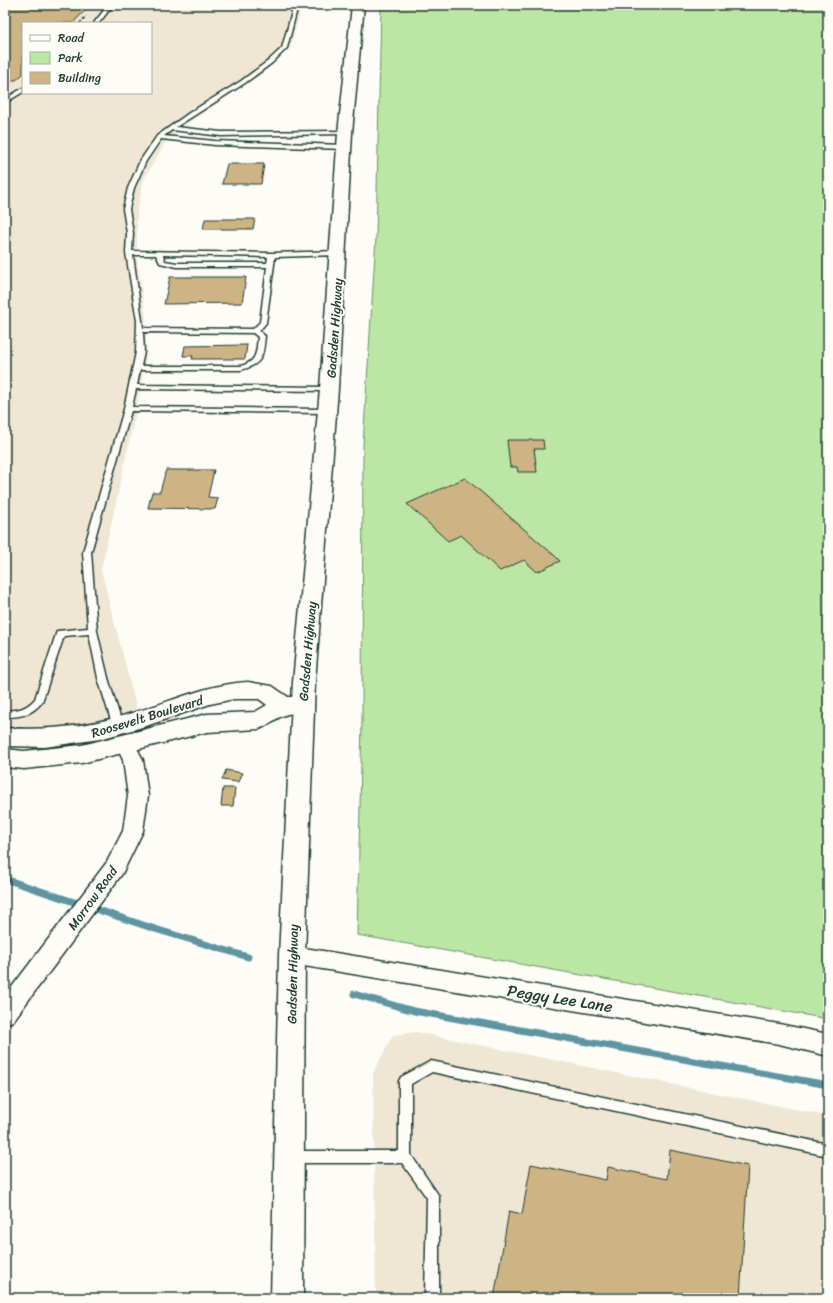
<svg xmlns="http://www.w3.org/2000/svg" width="833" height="1303" font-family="Sriracha,sans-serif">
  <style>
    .built { fill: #efe6d4; fill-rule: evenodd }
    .green { fill: #bbe6a3; stroke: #6d926c }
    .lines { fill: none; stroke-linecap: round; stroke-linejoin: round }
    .stream { stroke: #5f95a1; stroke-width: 7 }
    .building { fill: #ceb484; stroke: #1f3d34 }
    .service-casing { stroke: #1f3d34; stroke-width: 3 }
    .minor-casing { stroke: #1f3d34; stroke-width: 3 }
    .tertiary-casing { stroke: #1f3d34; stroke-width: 3 }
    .primary-casing { stroke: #1f3d34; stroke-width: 3 }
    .path { stroke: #1f3d34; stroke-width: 1.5; stroke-dasharray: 2.5 2; stroke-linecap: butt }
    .service { fill: #fdfcf7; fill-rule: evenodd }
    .minor { fill: #fdfcf7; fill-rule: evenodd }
    .tertiary { fill: #fdfcf7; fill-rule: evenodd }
    .primary { fill: #fdfcf7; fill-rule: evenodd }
    .labels { text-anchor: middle; stroke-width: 4; stroke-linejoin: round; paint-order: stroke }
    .street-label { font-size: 13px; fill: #1f3d34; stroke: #fdfcf7 }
    .near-street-label { font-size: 16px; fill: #1f3d34; stroke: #fdfcf7 }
  </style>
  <rect width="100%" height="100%" fill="#fdfcf7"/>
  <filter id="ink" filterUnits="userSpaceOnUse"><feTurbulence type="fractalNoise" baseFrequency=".025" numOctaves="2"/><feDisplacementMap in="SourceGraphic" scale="8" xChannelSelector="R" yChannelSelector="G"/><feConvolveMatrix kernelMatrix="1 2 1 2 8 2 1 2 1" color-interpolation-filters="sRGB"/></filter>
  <g filter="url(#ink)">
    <g class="built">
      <path d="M 5,5 L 302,5 L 290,48 L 260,75 L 186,124 L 165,143 L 144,179 L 137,211 L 137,260 L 146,319 L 146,357 L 135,416 L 101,570 L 137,710 L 84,724 L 19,730 L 5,730 ZM 23,23 L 151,23 L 151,93 L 23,93 Z"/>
      <polygon points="416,1032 828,1116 828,1298 376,1298 373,1073 393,1035"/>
    </g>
    <polygon class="green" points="381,5 828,5 828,1019 357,935 362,721 363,445 376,238"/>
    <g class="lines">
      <g class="stream">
        <polyline points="5,879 155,929 248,957"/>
        <polyline points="354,994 414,1011 828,1085"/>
      </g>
    </g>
    <g class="building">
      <polygon points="5,5 90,5 73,23 23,23 23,74 16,80 13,80 5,89"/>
      <polygon points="227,164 264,164 261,184 222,184"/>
      <polygon points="205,219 255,219 253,229 203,229"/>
      <polygon points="170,277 246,277 242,303 164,304"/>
      <polygon points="247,345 245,359 192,359 193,356 183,356 185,346"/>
      <polygon points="507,440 543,440 544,449 534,449 537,472 518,472 517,467 510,467"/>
      <polygon points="166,470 214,470 208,497 218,498 215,509 148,508 152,492 160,492"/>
      <polygon points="465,478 555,556 560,561 537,572 524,560 500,571 461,535 448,541 407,504"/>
      <polygon points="226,770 242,773 238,782 222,780"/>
      <polygon points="223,788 235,788 233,806 221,806"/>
      <polygon points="670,1150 748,1166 740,1298 494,1298 509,1211 522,1214 531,1164 606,1180 608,1167 667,1179"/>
    </g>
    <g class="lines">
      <defs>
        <g id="service">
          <polygon points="108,5 113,5 99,23 94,23"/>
          <path d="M 294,5 L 298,5 L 287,48 L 272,63 L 245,83 L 176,127 L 221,132 L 345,131 L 347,132 L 347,134 L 221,136 L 172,130 L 164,136 L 215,141 L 345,145 L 348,147 L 345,149 L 215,145 L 161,139 L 146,161 L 134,188 L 129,209 L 133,233 L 132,251 L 272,253 L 339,251 L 342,253 L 339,255 L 275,257 L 266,323 L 259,331 L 265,336 C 263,356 263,364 241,370 L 140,370 L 137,385 L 329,387 L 333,389 L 329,391 L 136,389 L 132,407 L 327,409 L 331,411 L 327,413 L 131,411 L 91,552 L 97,631 L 108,678 L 123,727 L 121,730 L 115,730 L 113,727 L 98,678 L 89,634 L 64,636 L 42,702 C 32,715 20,717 5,717 L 5,711 C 18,710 26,709 35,699 L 57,631 L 88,628 L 83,552 L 124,409 L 136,352 L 137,321 L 126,253 L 127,233 L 123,209 L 128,188 L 140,161 L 157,136 L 189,113 L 241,81 L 268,61 L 282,48 ZM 133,255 L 156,255 L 160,263 L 177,267 L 267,267 L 260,322 L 253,329 L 143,328 ZM 163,255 L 268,257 L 267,263 L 177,263 L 165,261 ZM 143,332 L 253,333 L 258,337 C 256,352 258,361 241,366 L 141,366 L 144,352 Z"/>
          <polygon points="23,88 23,92 5,103 5,99"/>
          <polygon points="431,1061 828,1144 828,1156 432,1072 411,1084 411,1155 439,1196 439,1298 425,1298 427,1198 402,1163 292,1163 288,1161 286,1157 288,1153 292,1151 399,1151 399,1081 401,1077"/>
        </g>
        <g id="minor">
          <polygon points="125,736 132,738 143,760 148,796 143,831 122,874 13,1021 5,1024 5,996 107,862 123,831 128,796 123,760 115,743 118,738"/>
          <polygon points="292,946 779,1024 828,1034 828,1056 779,1044 292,964 284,962 281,955 284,948"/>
        </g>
        <path id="tertiary" d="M 248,682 L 272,686 L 288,697 L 303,697 L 311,699 L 314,705 L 311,711 C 303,713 296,712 288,714 C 278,716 269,725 259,729 L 207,732 L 82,763 L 24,769 L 5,767 L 5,749 L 24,751 L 82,745 L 207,714 L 255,712 L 267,705 L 259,699 L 234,699 L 210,704 L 146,726 L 100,739 L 45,747 L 5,746 L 5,728 C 49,731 90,726 132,713 C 171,702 207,684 248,682 Z"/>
        <polygon id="primary" points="352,5 364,5 352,133 338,389 315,682 305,955 303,1298 271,1298 279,955 293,682 320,389 338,133"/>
      </defs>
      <use href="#service" class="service-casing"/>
      <use href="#minor" class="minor-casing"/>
      <use href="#tertiary" class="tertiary-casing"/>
      <use href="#primary" class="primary-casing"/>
      <polyline class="path" points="80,23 86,16"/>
      <use href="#service" class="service"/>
      <use href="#minor" class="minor"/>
      <use href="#tertiary" class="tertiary"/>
      <use href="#primary" class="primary"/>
    </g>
  </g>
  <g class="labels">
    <g class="street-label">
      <text transform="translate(334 328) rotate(-86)" y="5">Gadsden Highway</text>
      <text transform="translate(307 651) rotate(-85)" y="5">Gadsden Highway</text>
      <text transform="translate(147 716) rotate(-17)" y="5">Roosevelt Boulevard</text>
      <text transform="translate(92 898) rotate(-54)" y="5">Morrow Road</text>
      <text transform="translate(292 974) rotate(-89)" y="5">Gadsden Highway</text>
    </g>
    <g class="near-street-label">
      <text transform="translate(560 998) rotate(9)" y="6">Peggy Lee Lane</text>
    </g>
  </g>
  <rect width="833" height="1303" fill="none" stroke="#fdfcf7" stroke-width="20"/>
  <rect x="10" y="10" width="813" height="1283" fill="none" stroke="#1f3d34" stroke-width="1.5" filter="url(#ink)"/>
  <rect x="22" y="22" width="130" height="72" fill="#fdfcf7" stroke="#a4b0a9"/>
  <rect x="30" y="35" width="20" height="6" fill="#fdfcf7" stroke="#a4b0a9"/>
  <text x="58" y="42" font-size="12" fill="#1f3d34">Road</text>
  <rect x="30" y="52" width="20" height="12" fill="#bbe6a3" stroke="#a4b0a9"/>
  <text x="58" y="62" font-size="12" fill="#1f3d34">Park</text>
  <rect x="30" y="72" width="20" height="12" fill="#ceb484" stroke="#a4b0a9"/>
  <text x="58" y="82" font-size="12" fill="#1f3d34">Building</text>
</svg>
